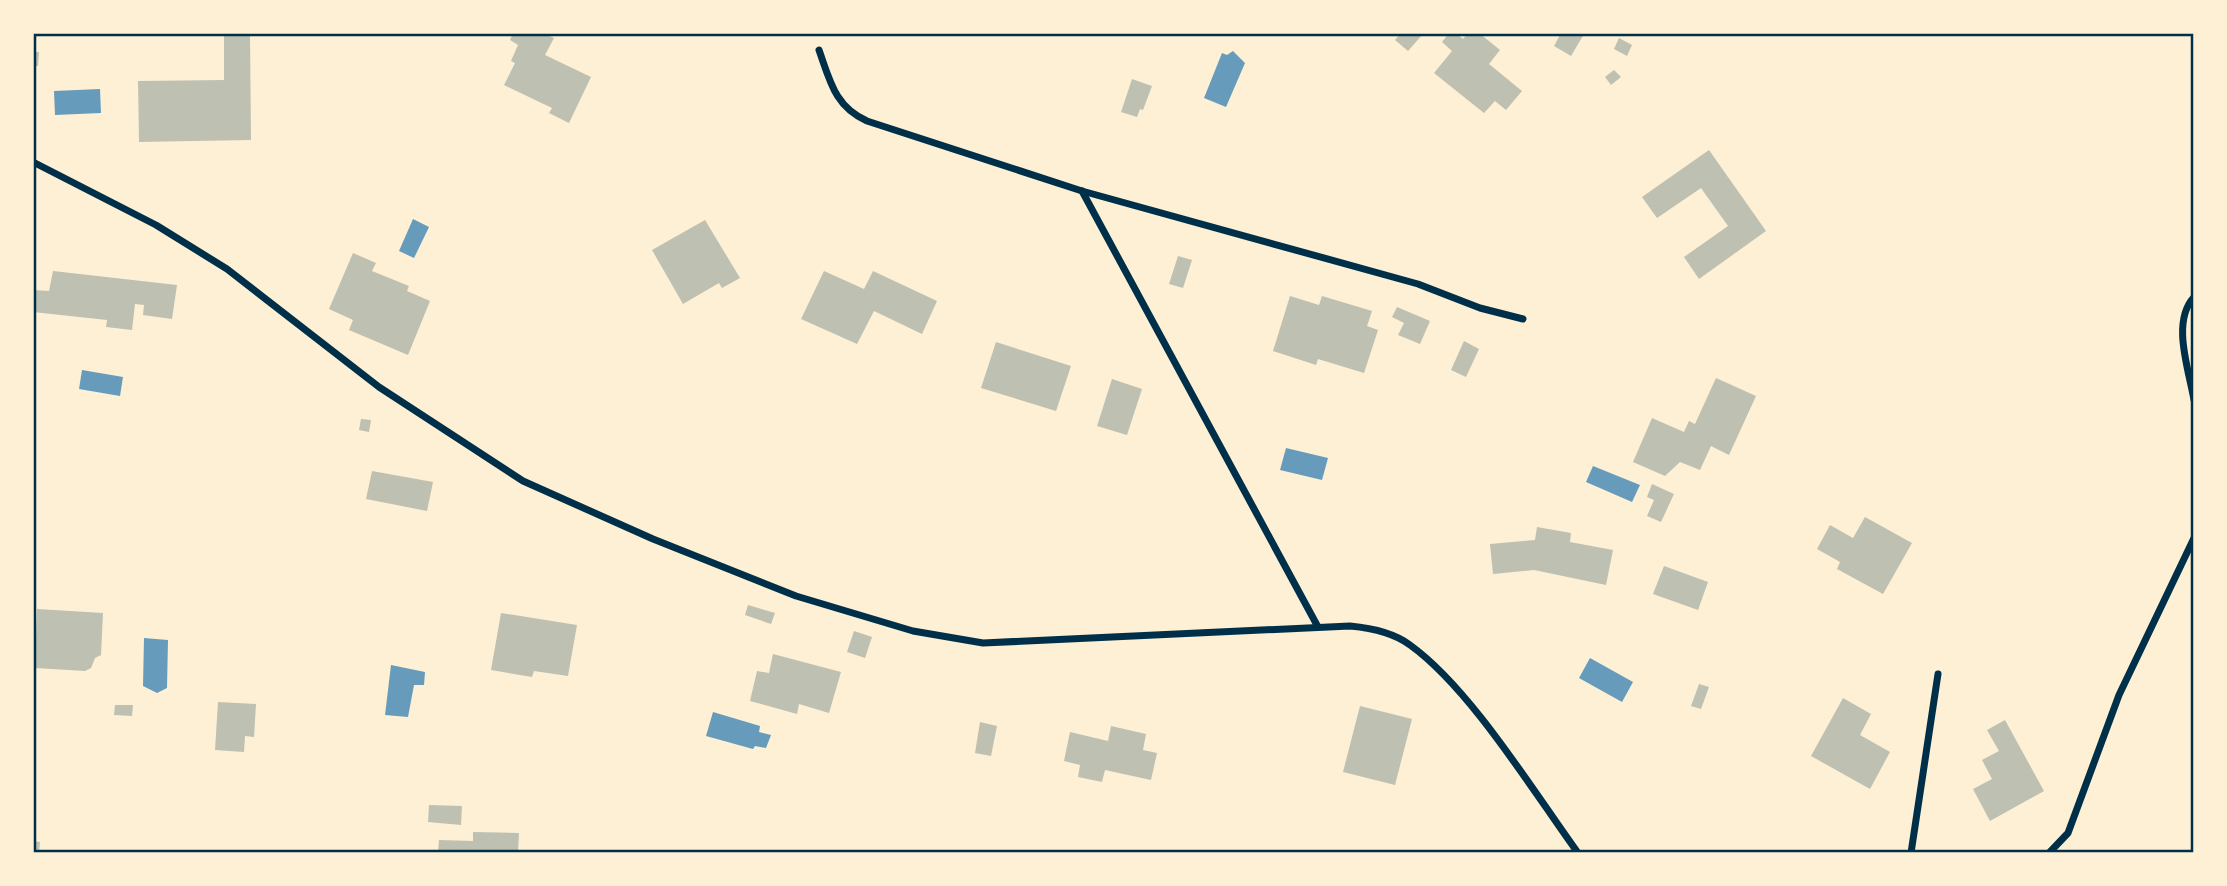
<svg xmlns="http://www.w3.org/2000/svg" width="2227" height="886" font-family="'Archivo Narrow',sans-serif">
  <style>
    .water { fill: #669bbc }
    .building { fill: #bec0b2 }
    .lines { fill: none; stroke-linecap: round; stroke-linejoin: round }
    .minor { stroke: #003049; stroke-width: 7 }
    .neatline { fill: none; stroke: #003049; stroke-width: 2.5 }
  </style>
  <rect width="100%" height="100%" fill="#fdf0d5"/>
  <g class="water">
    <polygon points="1233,51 1245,63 1226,107 1204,98 1222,53 1227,55"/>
    <polygon points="100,89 101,113 55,115 54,91"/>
    <polygon points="413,219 429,227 414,258 399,251"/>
    <polygon points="82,370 123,377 120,396 79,389"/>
    <polygon points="1286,448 1328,458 1322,480 1280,470"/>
    <polygon points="1593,466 1640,485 1632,502 1586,482"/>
    <polygon points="144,638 168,640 167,688 157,693 143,686"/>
    <polygon points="1590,658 1633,682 1622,702 1579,678"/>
    <polygon points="391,665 425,672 424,685 414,685 408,717 385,715"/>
    <polygon points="713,712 760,726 759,732 771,735 766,748 755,746 753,749 706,736"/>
  </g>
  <g class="building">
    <polygon points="224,33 250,33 251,140 139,142 138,81 224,80"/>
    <polygon points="513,33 543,33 554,38 545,55 591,77 569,123 549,113 552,108 504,85 515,63 511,61 518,45 510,40"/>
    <polygon points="1401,33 1420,33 1422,35 1408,51 1395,40"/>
    <polygon points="1449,33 1456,33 1463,39 1468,33 1479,33 1500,50 1489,64 1522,91 1506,110 1495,101 1484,113 1434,73 1452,51 1442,42"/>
    <polygon points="1561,33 1584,34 1571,56 1554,46"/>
    <polygon points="1619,38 1632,45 1627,56 1614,49"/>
    <polygon points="33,52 39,52 38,66 33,66"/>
    <polygon points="1614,70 1621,77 1611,85 1605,77"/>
    <polygon points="1132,79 1152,86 1143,110 1140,109 1137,117 1121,112"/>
    <polygon points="1709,150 1766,231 1699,279 1684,257 1728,226 1701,188 1657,218 1642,197"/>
    <polygon points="705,220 740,278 722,288 719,283 683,304 652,250"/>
    <polygon points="353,253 376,263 372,271 409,286 407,291 430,301 408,355 349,330 353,320 329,309"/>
    <polygon points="1178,256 1192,260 1183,288 1169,284"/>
    <polygon points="53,271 177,285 172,319 143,315 144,305 135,304 132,330 106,327 107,320 33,312 33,290 49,291"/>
    <polygon points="824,271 864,289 873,271 937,301 922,334 874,311 857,344 801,319"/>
    <polygon points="1290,296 1319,305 1322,296 1372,311 1367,326 1378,330 1364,373 1318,359 1316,365 1273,351"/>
    <polygon points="1397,307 1430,321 1420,344 1398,335 1404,323 1392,317"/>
    <polygon points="1464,341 1479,349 1466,377 1451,370"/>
    <polygon points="996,342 1071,366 1056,411 981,388"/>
    <polygon points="1716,378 1756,396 1729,455 1711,446 1700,470 1680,462 1665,476 1633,462 1652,418 1684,432 1689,421 1695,424"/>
    <polygon points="1112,379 1142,389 1127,435 1097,426"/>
    <polygon points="361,419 371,420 369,432 359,430"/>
    <polygon points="372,471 433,482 427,511 366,499"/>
    <polygon points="1652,484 1674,494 1661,522 1647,516 1654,500 1647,497"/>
    <polygon points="1865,517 1912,543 1883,594 1837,569 1840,562 1817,549 1830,525 1853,538"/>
    <polygon points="1537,527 1571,533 1570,542 1613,550 1606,585 1534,570 1493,574 1490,544 1535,540"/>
    <polygon points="1664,566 1708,582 1698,610 1653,594"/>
    <polygon points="748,605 775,613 771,624 745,615"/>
    <polygon points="37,609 103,613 101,655 95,658 91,668 85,671 35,668"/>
    <polygon points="501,613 577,625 568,676 534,671 532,677 491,670"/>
    <polygon points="854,631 872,637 865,658 847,652"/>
    <polygon points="773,654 841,672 829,713 799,704 797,714 750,701 757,671 769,673"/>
    <polygon points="1699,684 1709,687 1701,709 1691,706"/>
    <polygon points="1843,698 1871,714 1860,735 1890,752 1870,789 1811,756"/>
    <polygon points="218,702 256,704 254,737 245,736 244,752 215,750"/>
    <polygon points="115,705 133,705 132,716 114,715"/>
    <polygon points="1360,706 1412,719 1395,785 1343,772"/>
    <polygon points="2005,720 2044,791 1990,821 1973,789 1992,779 1982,760 1999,751 1987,730"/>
    <polygon points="980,722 997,726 991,756 975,753"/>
    <polygon points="1111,726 1146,734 1143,750 1157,753 1151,780 1105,770 1102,782 1078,777 1080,765 1064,761 1070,732 1108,741"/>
    <polygon points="429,805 462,806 461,825 428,822"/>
    <polygon points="473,832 519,833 518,853 438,853 439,840 473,841"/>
    <polygon points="33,841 40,842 39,853 33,853"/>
  </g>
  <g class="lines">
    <g class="minor">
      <path d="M 819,50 C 830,81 835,107 867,121 L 1082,191 L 1418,284 L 1480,308 L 1523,319"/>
      <path d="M 33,162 L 156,225 L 227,269 L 379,387 L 523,481 L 653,539 L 796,596 L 913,631 L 983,643 L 1350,626 C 1371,628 1393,632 1410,645 C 1470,688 1533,791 1578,853"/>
      <polyline points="1082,191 1318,627"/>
      <path d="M 2194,297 C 2171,322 2189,370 2194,400"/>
      <polyline points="1911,853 1938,674"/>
      <polyline points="2049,853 2068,833 2119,695 2194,538"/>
    </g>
  </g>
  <rect width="2227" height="886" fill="none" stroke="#fdf0d5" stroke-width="70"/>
  <rect x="35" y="35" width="2157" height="816" class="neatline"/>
</svg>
